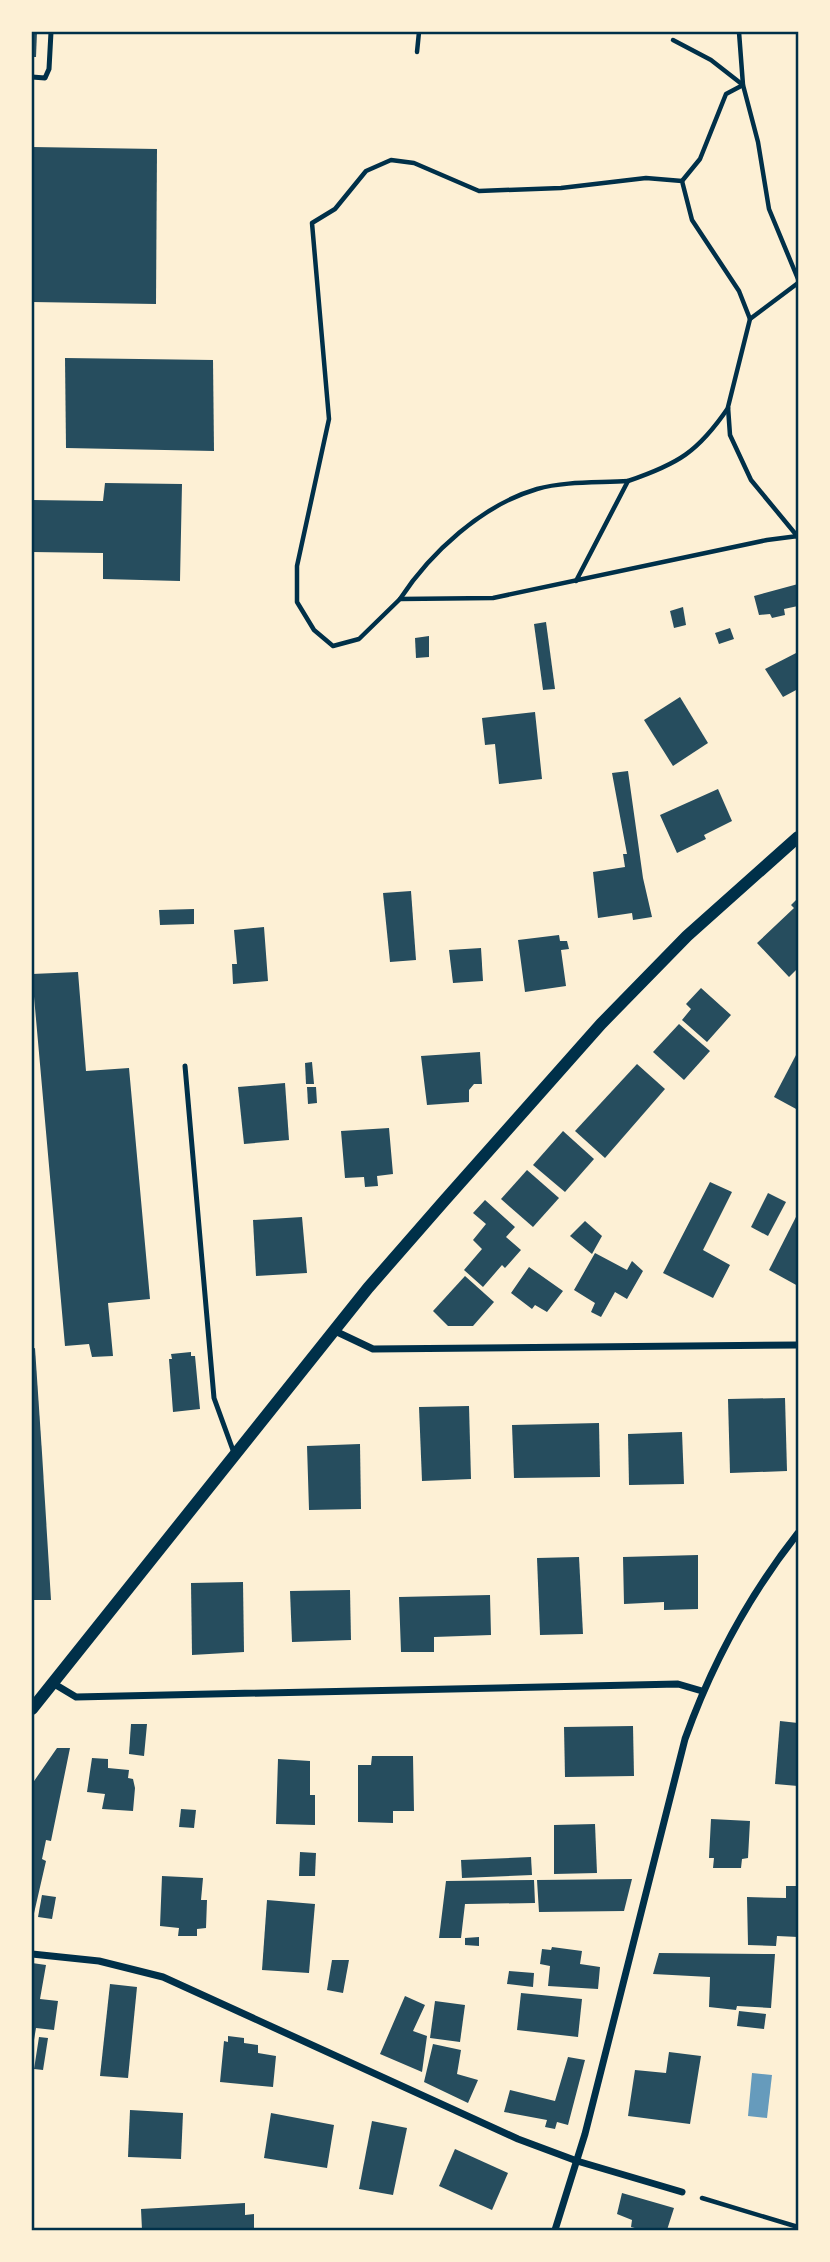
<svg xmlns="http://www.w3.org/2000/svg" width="830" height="2262" font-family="'Source Sans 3',sans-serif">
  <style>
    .water { fill: #669bbc }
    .building { fill: #264d5e }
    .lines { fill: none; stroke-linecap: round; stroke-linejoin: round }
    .path { stroke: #003049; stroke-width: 4.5 }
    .service { stroke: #003049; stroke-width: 5 }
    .minor { stroke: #003049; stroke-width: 7 }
    .tertiary { stroke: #003049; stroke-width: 12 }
    .neatline { fill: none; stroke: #003049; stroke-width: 2.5 }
  </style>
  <rect width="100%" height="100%" fill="#fdf0d5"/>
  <polygon class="water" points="752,2073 772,2075 767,2118 748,2116"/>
  <g class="building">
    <polygon points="32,32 37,32 36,57 32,57"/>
    <polygon points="32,147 157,149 156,304 32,302"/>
    <polygon points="65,358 213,360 214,451 66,448"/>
    <polygon points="105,483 182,484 180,581 103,579 103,553 32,552 32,500 103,501"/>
    <polygon points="798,584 798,606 784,609 785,615 772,618 770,614 759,615 754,596"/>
    <polygon points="683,607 686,625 674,628 670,611"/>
    <polygon points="546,622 555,689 543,690 534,624"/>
    <polygon points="730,628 734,639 719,644 715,633"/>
    <polygon points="429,636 429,657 416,658 415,638"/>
    <polygon points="798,652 798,689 783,697 765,669"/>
    <polygon points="680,697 708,743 673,766 644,720"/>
    <polygon points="535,712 542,779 499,784 495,744 485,745 482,718"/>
    <polygon points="628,771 643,878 652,917 633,920 632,913 598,918 593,872 625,867 623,854 627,854 612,773"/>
    <polygon points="718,789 732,821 704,835 706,839 677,853 660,815"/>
    <polygon points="411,891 416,960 390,962 383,893"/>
    <polygon points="798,898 798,968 789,977 757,943 794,908 791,905"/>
    <polygon points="194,909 194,924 160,925 159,910"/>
    <polygon points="264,927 268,981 233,984 232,964 237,964 234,930"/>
    <polygon points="559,935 560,941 567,941 569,949 561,950 566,986 525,992 518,940"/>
    <polygon points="481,948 483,981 453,983 449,950"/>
    <polygon points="78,972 86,1071 129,1068 150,1299 108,1303 113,1356 92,1357 89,1344 65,1346 32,974"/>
    <polygon points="701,988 731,1015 707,1042 682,1020 691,1009 686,1004"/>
    <polygon points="679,1024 710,1051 684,1080 653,1052"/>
    <polygon points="480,1052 482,1084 474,1084 469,1090 469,1102 427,1105 421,1056"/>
    <polygon points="796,1055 798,1057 798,1110 774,1097"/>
    <polygon points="312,1062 314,1084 306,1084 305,1063"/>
    <polygon points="637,1064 665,1089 605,1158 575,1131"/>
    <polygon points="285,1083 289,1140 244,1144 238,1087"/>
    <polygon points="307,1087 316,1087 317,1103 308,1104"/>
    <polygon points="389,1128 393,1174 377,1176 378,1186 365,1187 364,1177 345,1178 341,1131"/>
    <polygon points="563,1131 594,1159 565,1192 533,1165"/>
    <polygon points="527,1170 559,1198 533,1227 501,1199"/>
    <polygon points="710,1182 732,1192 703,1250 730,1265 713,1298 663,1273"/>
    <polygon points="768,1193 786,1202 768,1236 751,1227"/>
    <polygon points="485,1200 515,1227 506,1237 521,1250 505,1268 502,1265 483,1287 464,1270 482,1249 473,1240 486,1224 473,1213"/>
    <polygon points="798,1213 798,1286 769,1270"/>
    <polygon points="302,1217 307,1273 256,1276 253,1220"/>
    <polygon points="585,1221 602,1236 592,1254 570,1236"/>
    <polygon points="595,1253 627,1270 632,1261 643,1271 627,1299 615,1292 601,1317 591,1312 595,1303 574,1290"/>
    <polygon points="529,1267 563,1291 547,1312 535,1305 532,1309 511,1293"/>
    <polygon points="465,1276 494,1302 473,1326 448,1326 433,1311"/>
    <polygon points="35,1348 42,1453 51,1600 32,1600 32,1349"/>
    <polygon points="191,1352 191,1356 195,1356 200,1409 173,1412 169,1359 172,1359 171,1354"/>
    <polygon points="785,1398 787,1471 730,1473 728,1399"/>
    <polygon points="469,1406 471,1479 422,1481 419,1407"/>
    <polygon points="599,1423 600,1477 514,1478 512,1425"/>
    <polygon points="682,1432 684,1484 629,1485 628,1434"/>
    <polygon points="360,1444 361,1509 309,1510 307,1446"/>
    <polygon points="698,1555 698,1609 664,1610 664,1602 624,1604 623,1557"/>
    <polygon points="579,1557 583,1634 540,1635 537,1558"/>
    <polygon points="243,1582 244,1652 192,1655 191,1583"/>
    <polygon points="350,1590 351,1640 292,1642 290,1591"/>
    <polygon points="490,1595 491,1635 434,1637 434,1652 401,1652 399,1597"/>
    <polygon points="780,1721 798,1723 798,1786 775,1784"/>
    <polygon points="131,1724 147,1724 144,1756 129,1754"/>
    <polygon points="633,1726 634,1776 565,1777 564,1727"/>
    <polygon points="57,1748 70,1748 51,1841 46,1840 42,1859 46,1861 32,1922 32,1784"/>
    <polygon points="372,1756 413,1756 414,1811 393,1811 393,1823 358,1822 358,1765 371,1765"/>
    <polygon points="92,1758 108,1759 108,1768 129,1770 128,1778 133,1779 135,1788 133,1811 102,1809 105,1794 87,1792"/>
    <polygon points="278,1759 310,1761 310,1795 315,1795 315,1825 276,1824"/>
    <polygon points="181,1809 196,1810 194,1828 179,1827"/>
    <polygon points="711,1819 750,1821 748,1858 742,1859 741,1868 713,1868 714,1858 709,1858"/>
    <polygon points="595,1824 597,1873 554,1874 554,1825"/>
    <polygon points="300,1852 316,1853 315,1876 299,1876"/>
    <polygon points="531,1857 532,1875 462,1878 461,1860"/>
    <polygon points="162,1876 203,1878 201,1900 207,1900 206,1928 197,1929 197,1936 178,1936 179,1928 160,1926"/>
    <polygon points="632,1879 624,1911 539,1912 537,1880"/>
    <polygon points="534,1880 535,1903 465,1904 461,1938 439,1938 446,1881"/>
    <polygon points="786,1886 798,1886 798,1937 777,1936 776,1946 748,1945 747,1897 786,1898"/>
    <polygon points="42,1895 56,1897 52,1919 38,1917"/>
    <polygon points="267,1900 315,1904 309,1973 262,1970"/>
    <polygon points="479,1937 479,1946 465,1945 465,1938"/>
    <polygon points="552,1947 582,1951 580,1964 600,1967 598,1989 548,1986 550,1966 540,1964 542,1949 551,1950"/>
    <polygon points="659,1953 775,1954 771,2008 737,2006 736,2010 709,2007 710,1977 653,1974"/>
    <polygon points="332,1960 349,1960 343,1993 327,1990"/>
    <polygon points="32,1963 46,1965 40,1999 58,2001 54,2030 36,2028 33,2046"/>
    <polygon points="509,1971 534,1973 533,1987 507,1984"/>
    <polygon points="110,1984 137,1987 128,2078 100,2076"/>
    <polygon points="521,1993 582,1999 578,2037 517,2030"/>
    <polygon points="405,1996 425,2005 413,2031 427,2036 422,2072 380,2054"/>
    <polygon points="435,2001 465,2005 460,2042 430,2038"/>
    <polygon points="739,2011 766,2014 764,2029 737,2026"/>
    <polygon points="228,2036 244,2038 244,2043 258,2045 258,2053 276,2056 273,2087 220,2082 224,2041 228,2042"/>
    <polygon points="39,2037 48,2038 43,2070 34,2069"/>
    <polygon points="433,2044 461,2050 457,2074 478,2080 468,2103 424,2082"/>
    <polygon points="669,2052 701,2056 690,2124 628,2116 635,2070 666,2073"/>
    <polygon points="568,2057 585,2060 568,2125 557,2122 555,2129 545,2127 547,2120 504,2112 510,2090 555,2101"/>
    <polygon points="130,2110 183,2113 181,2159 128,2157"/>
    <polygon points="271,2113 334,2125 327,2168 264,2158"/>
    <polygon points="372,2121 407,2128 393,2195 359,2189"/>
    <polygon points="455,2149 508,2173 492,2210 439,2186"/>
    <polygon points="622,2193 674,2208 667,2230 642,2230 631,2227 632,2220 617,2214"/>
    <polygon points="245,2203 245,2215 254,2214 254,2230 142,2230 141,2209"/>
  </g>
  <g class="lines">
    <g class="path">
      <polyline points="739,32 743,85 758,142 769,209 798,279"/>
      <polyline points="673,40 711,60 743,85 726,94 700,159 682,181"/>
      <polyline points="417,52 419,32"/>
      <polyline points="750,319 798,283"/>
      <polyline points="798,537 751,480 730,435 728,407 750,319 739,291 692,220 682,181 646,178 561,188 479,191 414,163 391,160 366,171 335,209 312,223 329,419 297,566 297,602 314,630 333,646 359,639 400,599 493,598 767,540 798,536"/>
      <path d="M 576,581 L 628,481 C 678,464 698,452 728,408"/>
      <path d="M 400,599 C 430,553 482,505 537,489 C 565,481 599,483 628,481"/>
      <polyline points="702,2198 798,2227"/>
    </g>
    <g class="service">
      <polyline points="32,77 45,78 49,69 51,32"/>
      <polyline points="185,1066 214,1398 234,1453"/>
    </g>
    <g class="minor">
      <polyline points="335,1331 373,1349 798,1345"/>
      <polyline points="51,1682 76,1697 678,1684 702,1691"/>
      <polyline points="32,1954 99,1961 163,1977 518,2139 577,2161 682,2192"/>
      <path d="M 555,2230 L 585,2134 L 685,1739 C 711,1666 750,1594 798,1533"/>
    </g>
    <polyline class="tertiary" points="32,1709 368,1288 444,1201 601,1024 687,936 798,837"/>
  </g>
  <rect width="830" height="2262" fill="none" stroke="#fdf0d5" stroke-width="66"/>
  <rect x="33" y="33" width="764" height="2196" class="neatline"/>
</svg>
